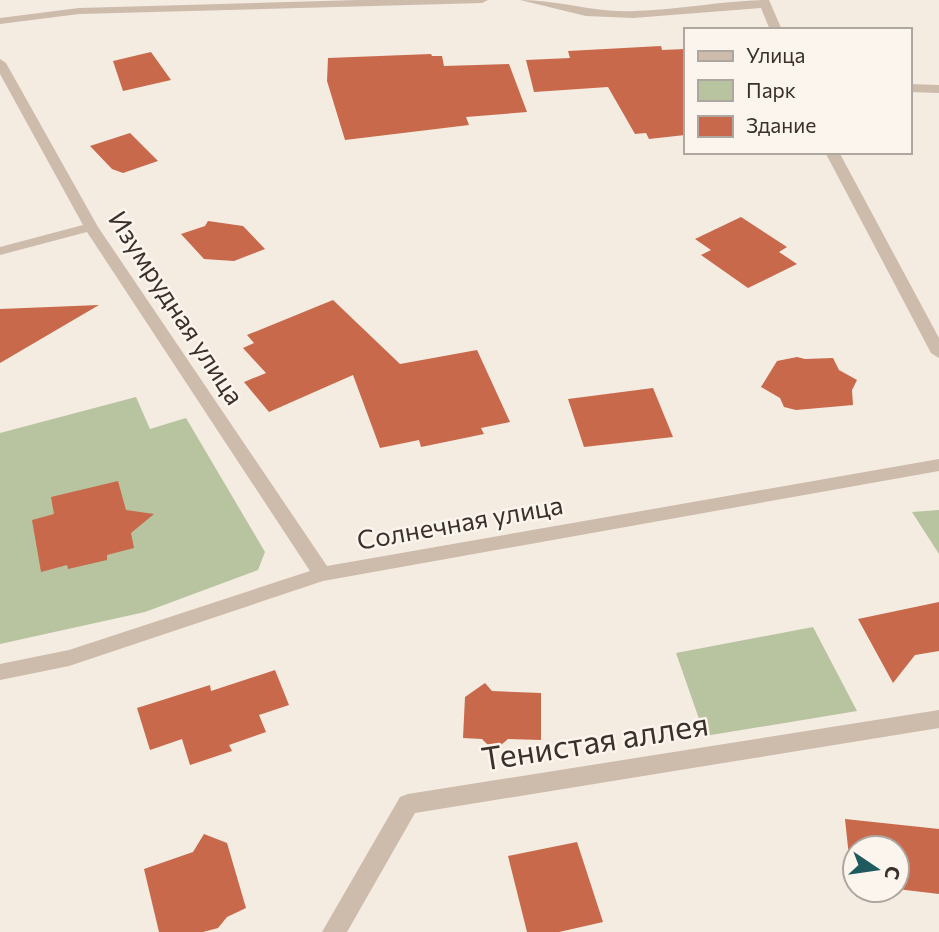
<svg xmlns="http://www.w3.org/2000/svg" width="939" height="932" font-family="Commissioner,sans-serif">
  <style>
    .green { fill: #b8c4a0 }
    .building { fill: #c8694b }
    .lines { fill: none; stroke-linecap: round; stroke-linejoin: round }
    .minor { fill: #cdbbac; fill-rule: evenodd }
    .labels { text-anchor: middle; stroke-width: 5; stroke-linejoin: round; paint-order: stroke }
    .street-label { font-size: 26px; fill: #3b302b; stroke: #fbf5ee }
    .near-street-label { font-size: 32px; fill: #3b302b; stroke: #fbf5ee }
  </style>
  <rect width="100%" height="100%" fill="#f4ebe1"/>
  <g class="green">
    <polygon points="136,397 150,429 186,418 265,552 258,570 145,612 0,644 0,433"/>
    <polygon points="939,510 939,554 912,512"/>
    <polygon points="813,627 857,711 705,736 676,653"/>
  </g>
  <g class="building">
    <polygon points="661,46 662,50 685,49 685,135 649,139 646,133 635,134 608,87 534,92 526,60 570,58 568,51"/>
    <polygon points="151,52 171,80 123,91 113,61"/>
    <polygon points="431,54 432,56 442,56 444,66 509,64 527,112 466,117 469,125 345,140 327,81 328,58"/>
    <polygon points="130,133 158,161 123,173 112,169 90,146"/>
    <polygon points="741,217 787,247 779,252 797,264 748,288 701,255 711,250 695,239"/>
    <polygon points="208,221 243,226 265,249 234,261 204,259 181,234 205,226"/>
    <polygon points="333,300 400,364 477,350 510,422 481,428 484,434 421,447 419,440 380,448 353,375 269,412 244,382 266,373 243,348 254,343 247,335"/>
    <polygon points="99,305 0,363 0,309"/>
    <polygon points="797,357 805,359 833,358 839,370 857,380 852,390 853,405 796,410 784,407 780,398 761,387 777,361"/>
    <polygon points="653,388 673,437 584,447 568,399"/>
    <polygon points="118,481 126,510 154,514 131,533 134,548 107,555 107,560 68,569 67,565 41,572 32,520 54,514 51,497"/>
    <polygon points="939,602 939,651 915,655 893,683 858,619"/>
    <polygon points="275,670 289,705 259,715 266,732 229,745 232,751 190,765 182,739 150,750 137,708 210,685 211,691"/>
    <polygon points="485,683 492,691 541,693 541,740 508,739 494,751 482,739 463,738 465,697"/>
    <polygon points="845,819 939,829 939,894 897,889 897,848 855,848 855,885 852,885"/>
    <polygon points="204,834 227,843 246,908 227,917 218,928 203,932 159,932 144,869 193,852"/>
    <polygon points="577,842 603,922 559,932 527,932 508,856"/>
  </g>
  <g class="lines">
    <g class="minor">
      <polygon points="358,0 488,0 482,3 79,14 0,24 0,18 79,8"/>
      <path d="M 520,0 C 559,0 595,13 634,11 C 679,10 727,0 769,0 L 782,30 L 770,30 L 761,8 L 633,18 L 586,16 Z"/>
      <polygon points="0,59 6,63 98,227 327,566 939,459 939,471 323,581 69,666 0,680 0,664 69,650 310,571 87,232 0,255 0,247 83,225 0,74"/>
      <polygon points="909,84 939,85 939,93 909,92"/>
      <polygon points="825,152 839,152 939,338 939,358 931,353"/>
      <polygon points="939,710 939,728 415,813 347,932 322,932 400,797 408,794"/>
    </g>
  </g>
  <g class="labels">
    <g class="street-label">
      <text transform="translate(176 308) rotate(57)" y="9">Изумрудная улица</text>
      <text transform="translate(460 523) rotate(-10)" y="9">Солнечная улица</text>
    </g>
    <g class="near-street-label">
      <text transform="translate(595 742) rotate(-9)" y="11">Тенистая аллея</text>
    </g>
  </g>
  <rect x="684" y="28" width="228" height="126" fill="#fbf5ee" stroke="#aea6a0" stroke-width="2"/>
  <rect x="698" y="51" width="35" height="10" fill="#cdbbac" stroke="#aea6a0" stroke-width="2"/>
  <text x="746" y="63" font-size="21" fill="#3b302b">Улица</text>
  <rect x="698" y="80" width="35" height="21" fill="#b8c4a0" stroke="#aea6a0" stroke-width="2"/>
  <text x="746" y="98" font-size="21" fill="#3b302b">Парк</text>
  <rect x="698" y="116" width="35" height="21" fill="#c8694b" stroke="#aea6a0" stroke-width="2"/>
  <text x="746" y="133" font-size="21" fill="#3b302b">Здание</text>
  <g transform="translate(876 869) rotate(103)"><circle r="33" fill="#fbf5ee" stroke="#aea6a0" stroke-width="2"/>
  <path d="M0-5L12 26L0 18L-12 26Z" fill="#1f5a5e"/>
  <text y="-10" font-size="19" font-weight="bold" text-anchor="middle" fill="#3b302b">С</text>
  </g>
</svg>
